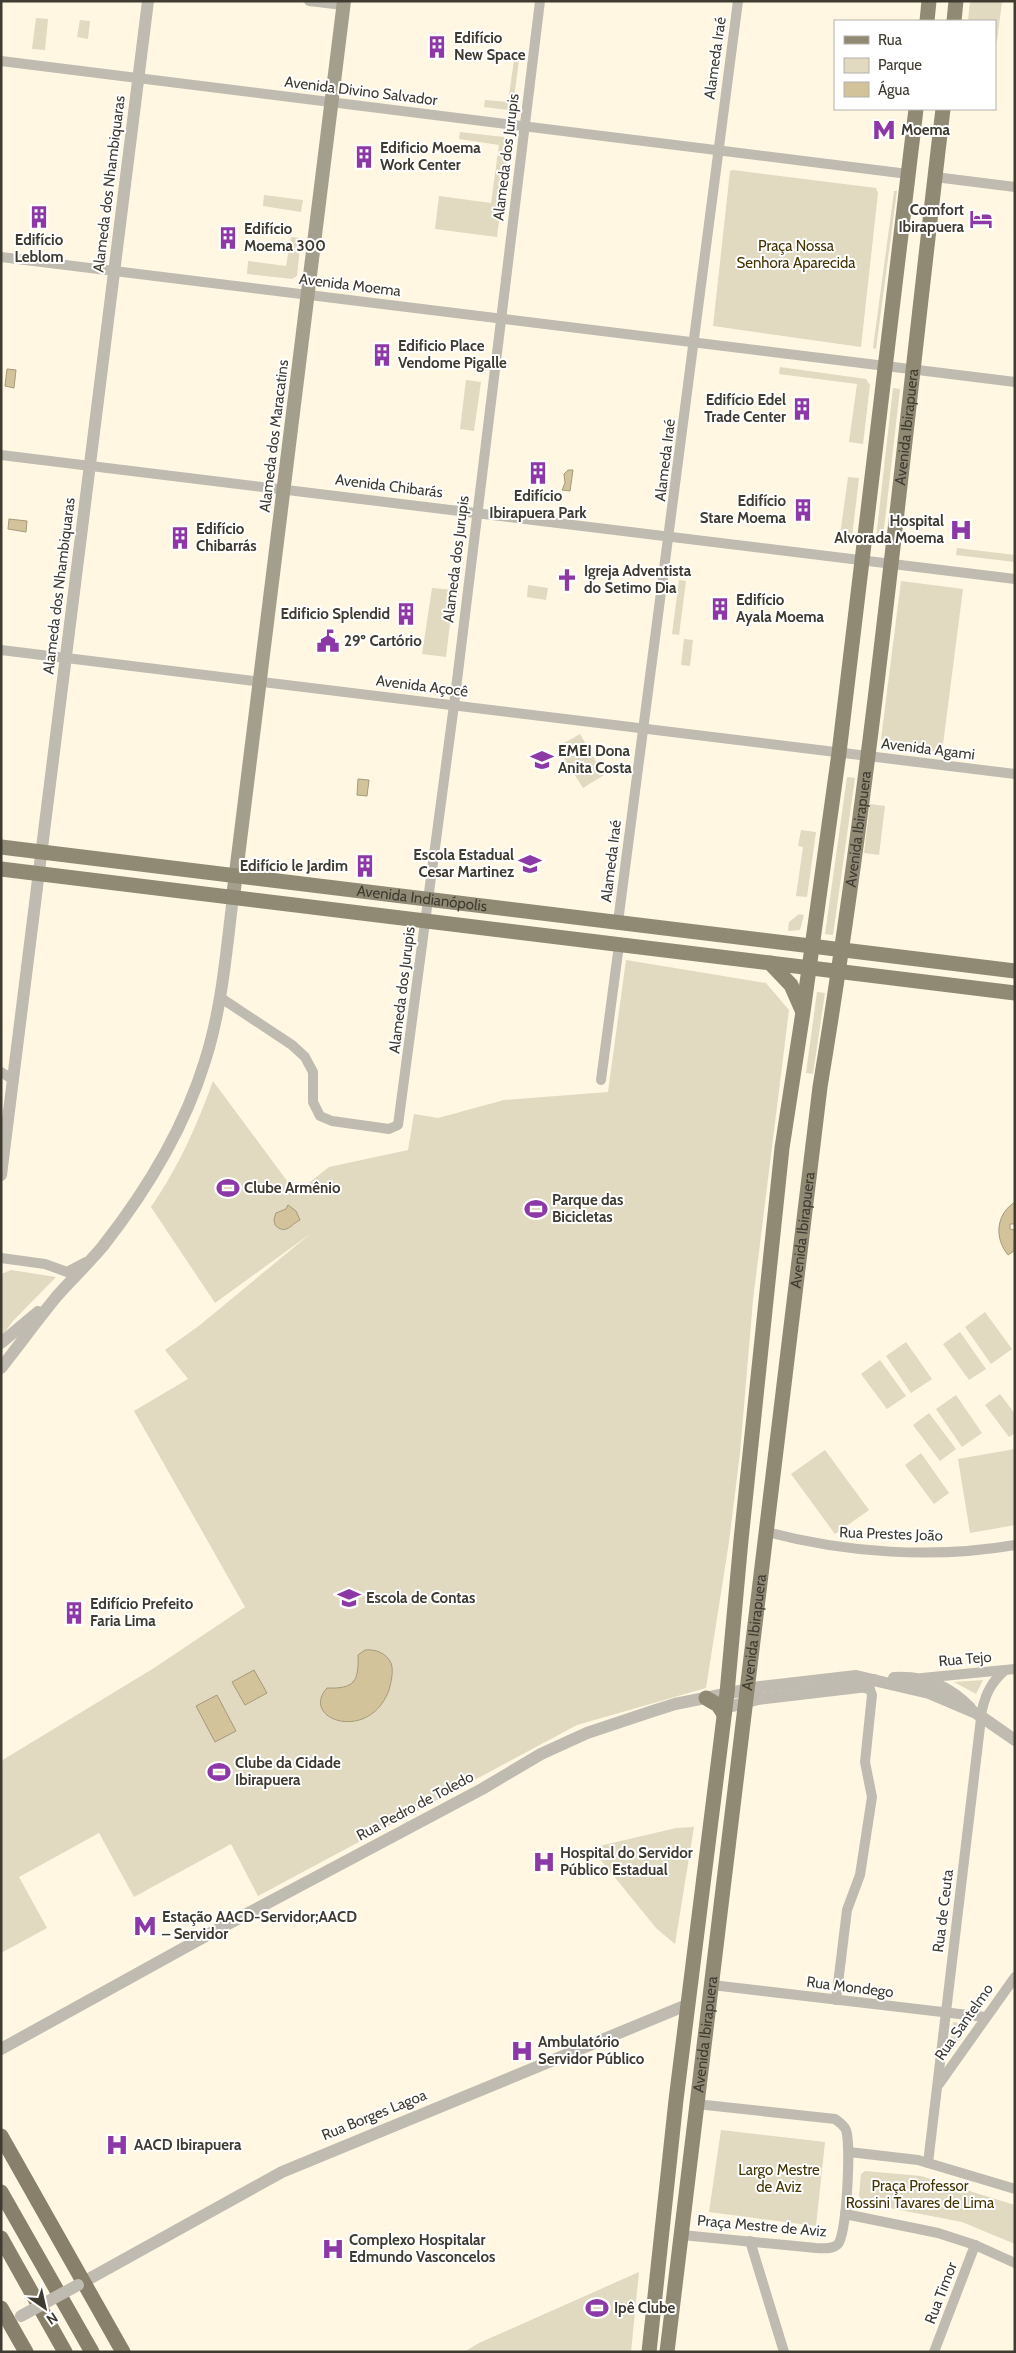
<svg xmlns="http://www.w3.org/2000/svg" width="1016" height="2353" font-family="Cabin,sans-serif">
  <style>
    .green { fill: #e1d9c0 }
    .water { fill: #d2c39a; stroke: #a69a7a }
    .lines { fill: none; stroke-linecap: round; stroke-linejoin: round }
    .minor { stroke: #bfbbb0; stroke-width: 10 }
    .tertiary { stroke: #bfbbb0; stroke-width: 12 }
    .secondary { stroke: #a49e8d; stroke-width: 14 }
    .primary { stroke: #908974; stroke-width: 15 }
    .trunk { stroke: #88806a; stroke-width: 15 }
    .tertiary-bridge { stroke: #bfbbb0; stroke-width: 12 }
    .labels { text-anchor: middle; stroke-width: 4; stroke-linejoin: round; paint-order: stroke }
    .poi-label { font-size: 15px; font-weight: bold; fill: #3f3b31; stroke: #fff; text-anchor: start }
    .street-label { font-size: 15px; fill: #3f3b31; stroke: #fff }
    .park-label { font-size: 15px; fill: #443400; stroke: #fff }
  </style>
  <rect width="100%" height="100%" fill="#fff7e2"/>
  <g class="green">
    <polygon points="970,1 1002,2 997,41 995,41 995,21 968,21"/>
    <polygon points="36,18 48,19 45,50 32,49"/>
    <polygon points="80,20 90,21 88,39 77,37"/>
    <polygon points="514,60 519,60 513,106 508,110 484,107 485,100 508,102"/>
    <polygon points="460,132 504,137 509,143 497,237 435,229 439,196 491,203 499,145 459,139"/>
    <polygon points="733,170 876,188 878,193 861,347 713,326 730,171"/>
    <polygon points="894,191 897,191 876,349 873,348"/>
    <polygon points="264,195 303,200 301,212 263,206"/>
    <polygon points="291,237 301,238 297,276 292,279 247,274 248,261 286,266"/>
    <polygon points="780,367 866,379 870,385 863,444 849,442 857,384 779,374"/>
    <polygon points="466,380 481,382 474,431 460,429"/>
    <polygon points="893,388 900,389 883,538 876,538"/>
    <polygon points="848,477 859,478 851,545 839,543"/>
    <polygon points="957,548 1015,555 1015,562 956,555"/>
    <polygon points="679,580 686,581 679,635 672,634"/>
    <polygon points="901,581 963,589 942,752 886,746 881,739"/>
    <polygon points="528,585 548,588 546,600 527,597"/>
    <polygon points="432,588 454,590 446,657 422,654"/>
    <polygon points="684,639 693,640 690,666 681,665"/>
    <polygon points="580,734 604,775 583,788 557,747"/>
    <polygon points="847,777 855,778 833,935 825,934"/>
    <polygon points="870,804 885,806 879,855 864,853"/>
    <polygon points="801,830 816,832 807,897 796,896 803,847 798,846"/>
    <polygon points="799,914 804,915 800,930 788,931 789,922"/>
    <path d="M 626,960 L 766,983 L 789,1010 L 753,1300 L 740,1453 L 729,1542 L 706,1688 L 577,1725 L 258,1896 L 231,1844 L 134,1897 L 99,1833 L 19,1877 L 47,1928 L 1,1953 L 1,1761 L 154,1668 L 245,1607 L 134,1411 L 188,1379 L 165,1350 L 200,1325 L 310,1234 L 215,1303 L 151,1207 C 179,1166 196,1128 213,1081 L 296,1193 L 329,1167 L 408,1150 L 414,1114 L 438,1118 L 504,1100 L 608,1092 Z"/>
    <polygon points="817,992 825,993 813,1074 806,1073"/>
    <polygon points="11,1270 56,1277 13,1321 1,1337 1,1274"/>
    <polygon points="985,1312 1012,1349 991,1364 965,1327"/>
    <polygon points="960,1332 986,1369 969,1380 943,1344"/>
    <polygon points="906,1342 932,1379 911,1393 886,1356"/>
    <polygon points="880,1360 906,1396 887,1409 861,1374"/>
    <polygon points="1000,1394 1015,1414 1015,1433 1009,1437 985,1405"/>
    <polygon points="956,1395 982,1433 962,1447 936,1409"/>
    <polygon points="929,1413 956,1449 940,1461 913,1425"/>
    <polygon points="1015,1449 1015,1525 970,1533 958,1459"/>
    <polygon points="825,1450 869,1510 835,1534 791,1474"/>
    <polygon points="921,1453 949,1493 934,1504 905,1465"/>
    <polygon points="983,1680 976,1694 954,1682"/>
    <polygon points="694,1827 675,1944 656,1928 591,1848 676,1828"/>
    <polygon points="953,2022 969,2024 948,2058"/>
    <polygon points="721,2130 825,2142 816,2226 709,2212"/>
    <polygon points="865,2171 921,2176 1015,2205 1015,2244 962,2222 864,2203 859,2196 861,2174"/>
    <polygon points="639,2272 631,2352 464,2352 479,2343"/>
  </g>
  <g class="water">
    <polygon points="7,369 16,370 14,388 5,386"/>
    <polygon points="568,470 573,470 570,491 562,490 565,483 564,474"/>
    <polygon points="9,519 27,521 26,532 8,529"/>
    <polygon points="358,779 369,780 367,796 357,795"/>
    <path d="M 1015,1202 L 1015,1224 L 1010,1224 L 1010,1229 L 1015,1230 L 1014,1251 L 1008,1255 C 994,1238 996,1214 1015,1202 Z"/>
    <path d="M 288,1205 L 296,1211 L 300,1220 C 291,1224 286,1236 275,1225 L 274,1219 L 276,1213 L 286,1209 Z"/>
    <path d="M 365,1650 C 376,1649 386,1653 391,1663 C 394,1671 391,1682 389,1690 C 369,1744 299,1719 327,1688 C 354,1689 359,1682 358,1655 Z"/>
    <polygon points="254,1670 267,1693 245,1705 232,1682"/>
    <polygon points="217,1695 236,1731 215,1742 196,1706"/>
  </g>
  <g class="lines">
    <g class="minor">
      <polyline points="309,1 343,5"/>
      <polyline points="1,61 908,174"/>
      <polyline points="935,177 1015,187"/>
      <polyline points="1,257 1015,382"/>
      <polyline points="1,455 1015,579"/>
      <polyline points="1,650 1015,774"/>
      <polyline points="618,922 738,1"/>
      <polyline points="221,998 292,1045 305,1057 313,1072 313,1102 320,1116 332,1121 389,1129 398,1125 454,705 540,1"/>
      <polyline points="1,1072 12,1079"/>
      <polyline points="601,1080 619,945"/>
      <polyline points="1,1258 45,1264 67,1272 86,1262"/>
      <path d="M 767,1532 C 846,1553 934,1559 1015,1545"/>
      <polyline points="922,1678 1015,1669"/>
      <polyline points="712,1985 985,2017"/>
      <polyline points="836,2000 847,1910 860,1875 872,1797 865,1762 872,1695 870,1689 859,1687"/>
      <polyline points="939,2084 1015,1977"/>
      <polyline points="849,2152 918,2160 1015,2189"/>
      <path d="M 928,2163 L 982,1710 C 986,1693 991,1683 1004,1671"/>
      <polyline points="845,2214 938,2233 975,2245 1015,2263"/>
      <path d="M 682,2235 L 816,2248 C 823,2248 832,2250 838,2244 C 847,2234 851,2144 846,2130 C 844,2125 839,2122 835,2119 L 696,2104"/>
      <polyline points="750,2241 784,2352"/>
      <polyline points="934,2352 975,2245"/>
    </g>
    <g class="tertiary">
      <polyline points="1,1175 148,1"/>
      <polyline points="1,1343 38,1312"/>
      <path d="M 1,1368 C 20,1344 38,1319 57,1296 C 72,1279 89,1263 103,1246 C 147,1190 184,1129 205,1061 C 222,1008 226,953 233,897"/>
      <path d="M 894,1678 C 925,1676 949,1686 970,1708"/>
      <polyline points="725,1708 758,1699 859,1687 874,1680"/>
      <polyline points="1,2049 211,1933 482,1789 541,1754 587,1733 653,1711 675,1704 760,1687 856,1676 929,1693 976,1713 1015,1740"/>
      <polyline points="78,2285 282,2172 689,2004"/>
    </g>
    <polyline class="secondary" points="233,897 344,1"/>
    <g class="primary">
      <polyline points="927,21 929,1"/>
      <polyline points="954,21 956,1"/>
      <path id="s1" d="M 1,847 L 1015,971"/>
      <polyline points="1,869 1015,993"/>
      <polyline points="770,963 791,985 802,1010"/>
      <polyline points="706,1698 718,1705 724,1714"/>
      <polyline points="649,2352 676,2100 727,1693 741,1540 782,1148 803,1012 839,753 916,109"/>
      <path id="s2" d="M 667,2352 L 820,1087 C 874,762 904,435 943,109"/>
    </g>
    <g class="trunk">
      <polyline points="1,2136 123,2352"/>
      <polyline points="1,2192 92,2352"/>
      <polyline points="1,2238 65,2352"/>
      <polyline points="1,2308 26,2352"/>
    </g>
    <polyline class="tertiary-bridge" points="21,2316 78,2285"/>
  </g>
  <defs>
    <symbol id="building-bare" viewBox="-9 -9 18 18"><path d="M-4-6H4V6H1V3H-1V6H-4ZM-2.5-4.3h1.7v1.8h-1.7ZM.8-4.3h1.7v1.8H.8ZM-2.5-1h1.7V.8h-1.7ZM.8-1h1.7V.8H.8Z" fill="#8c38a7" stroke="#fff" stroke-width="2.5" paint-order="stroke"/></symbol>
    <symbol id="metro-bare" viewBox="-9 -9 18 18"><path d="M-5.5 5V-5H-3L0 0L3-5H5.5V5H3V-.5L0 4L-3-.5V5Z" fill="#8c38a7" stroke="#fff" stroke-width="2.5" paint-order="stroke"/></symbol>
    <symbol id="hotel-bare" viewBox="-9 -9 18 18"><path d="M-6-4.5h1.5V1H6V5H4.5V3h-9V5H-6ZM-4 0a1.8 1.8 0 1 1 3.6 0ZM.5 0V-2.5h3Q6-2.5 6 0Z" fill="#8c38a7" stroke="#fff" stroke-width="2.5" paint-order="stroke"/></symbol>
    <symbol id="hospital-bare" viewBox="-9 -9 18 18"><path d="M-5-5h3v3.5h4V-5h3V5h-3V1.5h-4V5h-3Z" fill="#8c38a7" stroke="#fff" stroke-width="2.5" paint-order="stroke"/></symbol>
    <symbol id="church-bare" viewBox="-9 -9 18 18"><path d="M-1.2-6h2.4v3.5h3.3v2.4h-3.3V6h-2.4V-.1h-3.3v-2.4h3.3Z" fill="#8c38a7" stroke="#fff" stroke-width="2.5" paint-order="stroke"/></symbol>
    <symbol id="civic-bare" viewBox="-9 -9 18 18"><path d="M-.6-6.5H3V-4.5H.6V-3L4-1V1h2V6H-6V1h2V-1L-.6-3ZM-1.2 2.5V6h2.4V2.5Z" fill="#8c38a7" stroke="#fff" stroke-width="2.5" paint-order="stroke"/></symbol>
    <symbol id="school-bare" viewBox="-9 -9 18 18"><path d="M0-5L7-2L0 1L-7-2ZM-4 1L0 2.5L4 1V4Q0 6-4 4Z" fill="#8c38a7" stroke="#fff" stroke-width="2.5" paint-order="stroke"/></symbol>
    <symbol id="stadium-bare" viewBox="-9 -9 18 18"><path d="M0-5a6.5 5 0 1 0 0 10a6.5 5 0 1 0 0-10ZM-3.5-1.8h7v3.6h-7Z" fill="#8c38a7" stroke="#fff" stroke-width="2.5" paint-order="stroke"/></symbol>
    <symbol id="university-bare" viewBox="-9 -9 18 18"><path d="M0-5L7-2L0 1L-7-2ZM-4 1L0 2.5L4 1V4Q0 6-4 4Z" fill="#8c38a7" stroke="#fff" stroke-width="2.5" paint-order="stroke"/></symbol>
  </defs>
  <g fill-rule="evenodd">
    <use href="#building-bare" x="421" y="31" width="32" height="32"/>
    <use href="#metro-bare" x="868" y="114" width="32" height="32"/>
    <use href="#building-bare" x="348" y="141" width="32" height="32"/>
    <use href="#building-bare" x="23" y="201" width="32" height="32"/>
    <use href="#hotel-bare" x="965" y="203" width="32" height="32"/>
    <use href="#building-bare" x="212" y="222" width="32" height="32"/>
    <use href="#building-bare" x="366" y="339" width="32" height="32"/>
    <use href="#building-bare" x="786" y="393" width="32" height="32"/>
    <use href="#building-bare" x="522" y="457" width="32" height="32"/>
    <use href="#building-bare" x="787" y="494" width="32" height="32"/>
    <use href="#hospital-bare" x="945" y="514" width="32" height="32"/>
    <use href="#building-bare" x="164" y="522" width="32" height="32"/>
    <use href="#church-bare" x="551" y="564" width="32" height="32"/>
    <use href="#building-bare" x="704" y="593" width="32" height="32"/>
    <use href="#building-bare" x="390" y="598" width="32" height="32"/>
    <use href="#civic-bare" x="312" y="625" width="32" height="32"/>
    <use href="#school-bare" x="526" y="744" width="32" height="32"/>
    <use href="#school-bare" x="514" y="848" width="32" height="32"/>
    <use href="#building-bare" x="349" y="850" width="32" height="32"/>
    <use href="#stadium-bare" x="212" y="1172" width="32" height="32"/>
    <use href="#stadium-bare" x="520" y="1193" width="32" height="32"/>
    <use href="#university-bare" x="333" y="1582" width="32" height="32"/>
    <use href="#building-bare" x="58" y="1597" width="32" height="32"/>
    <use href="#stadium-bare" x="203" y="1756" width="32" height="32"/>
    <use href="#hospital-bare" x="528" y="1846" width="32" height="32"/>
    <use href="#metro-bare" x="129" y="1910" width="32" height="32"/>
    <use href="#hospital-bare" x="506" y="2035" width="32" height="32"/>
    <use href="#hospital-bare" x="101" y="2129" width="32" height="32"/>
    <use href="#hospital-bare" x="317" y="2233" width="32" height="32"/>
    <use href="#stadium-bare" x="581" y="2292" width="32" height="32"/>
  </g>
  <g class="labels">
    <g class="poi-label">
      <text x="454" y="43">Edifício<tspan x="454" dy="17">New Space</tspan></text>
      <text x="901" y="135">Moema</text>
      <text x="380" y="153">Edificio Moema<tspan x="380" dy="17">Work Center</tspan></text>
      <text x="964" y="215" text-anchor="end">Comfort<tspan x="964" dy="17">Ibirapuera</tspan></text>
      <text x="244" y="234">Edifício<tspan x="244" dy="17">Moema 300</tspan></text>
      <text x="39" y="245" text-anchor="middle">Edifício<tspan x="39" dy="17">Leblom</tspan></text>
      <text x="398" y="351">Edificio Place<tspan x="398" dy="17">Vendome Pigalle</tspan></text>
      <text x="786" y="405" text-anchor="end">Edifício Edel<tspan x="786" dy="17">Trade Center</tspan></text>
      <text x="538" y="501" text-anchor="middle">Edifício<tspan x="538" dy="17">Ibirapuera Park</tspan></text>
      <text x="786" y="506" text-anchor="end">Edifício<tspan x="786" dy="17">Stare Moema</tspan></text>
      <text x="944" y="526" text-anchor="end">Hospital<tspan x="944" dy="17">Alvorada Moema</tspan></text>
      <text x="196" y="534">Edifício<tspan x="196" dy="17">Chibarrás</tspan></text>
      <text x="584" y="576">Igreja Adventista<tspan x="584" dy="17">do Setimo Dia</tspan></text>
      <text x="736" y="605">Edifício<tspan x="736" dy="17">Ayala Moema</tspan></text>
      <text x="390" y="619" text-anchor="end">Edificio Splendid</text>
      <text x="344" y="646">29º Cartório</text>
      <text x="558" y="756">EMEI Dona<tspan x="558" dy="17">Anita Costa</tspan></text>
      <text x="514" y="860" text-anchor="end">Escola Estadual<tspan x="514" dy="17">Cesar Martinez</tspan></text>
      <text x="348" y="871" text-anchor="end">Edifício le Jardim</text>
      <text x="244" y="1193">Clube Armênio</text>
      <text x="552" y="1205">Parque das<tspan x="552" dy="17">Bicicletas</tspan></text>
      <text x="366" y="1603">Escola de Contas</text>
      <text x="90" y="1609">Edifício Prefeito<tspan x="90" dy="17">Faria Lima</tspan></text>
      <text x="235" y="1768">Clube da Cidade<tspan x="235" dy="17">Ibirapuera</tspan></text>
      <text x="560" y="1858">Hospital do Servidor<tspan x="560" dy="17">Público Estadual</tspan></text>
      <text x="162" y="1922">Estação AACD-Servidor;AACD<tspan x="162" dy="17">– Servidor</tspan></text>
      <text x="538" y="2047">Ambulatório<tspan x="538" dy="17">Servidor Público</tspan></text>
      <text x="134" y="2150">AACD Ibirapuera</text>
      <text x="349" y="2245">Complexo Hospitalar<tspan x="349" dy="17">Edmundo Vasconcelos</tspan></text>
      <text x="614" y="2313">Ipê Clube</text>
    </g>
    <g class="street-label">
      <text transform="translate(715 58) rotate(-82)" y="5">Alameda Iraé</text>
      <text transform="translate(361 91) rotate(7)" y="5">Avenida Divino Salvador</text>
      <text transform="translate(506 157) rotate(-83)" y="5">Alameda dos Jurupis</text>
      <text transform="translate(109 184) rotate(-83)" y="5">Alameda dos Nhambiquaras</text>
      <text transform="translate(350 285) rotate(7)" y="5">Avenida Moema</text>
      <text dy="5" stroke="none"><textPath href="#s2" startOffset="1940">Avenida Ibirapuera</textPath></text>
      <text transform="translate(274 436) rotate(-83)" y="5">Alameda dos Maracatins</text>
      <text transform="translate(665 460) rotate(-83)" y="5">Alameda Iraé</text>
      <text transform="translate(389 486) rotate(7)" y="5">Avenida Chibarás</text>
      <text transform="translate(456 559) rotate(-83)" y="5">Alameda dos Jurupis</text>
      <text transform="translate(59 586) rotate(-83)" y="5">Alameda dos Nhambiquaras</text>
      <text transform="translate(422 686) rotate(7)" y="5">Avenida Açocê</text>
      <text transform="translate(928 749) rotate(7)" y="5">Avenida Agami</text>
      <text dy="5" stroke="none"><textPath href="#s2" startOffset="1535">Avenida Ibirapuera</textPath></text>
      <text transform="translate(611 861) rotate(-83)" y="5">Alameda Iraé</text>
      <text dy="5" stroke="none"><textPath href="#s1" startOffset="424">Avenida Indianópolis</textPath></text>
      <text transform="translate(402 990) rotate(-83)" y="5">Alameda dos Jurupis</text>
      <text dy="5" stroke="none"><textPath href="#s2" startOffset="1130">Avenida Ibirapuera</textPath></text>
      <text transform="translate(891 1534) rotate(2)" y="5">Rua Prestes João</text>
      <text dy="5" stroke="none"><textPath href="#s2" startOffset="725">Avenida Ibirapuera</textPath></text>
      <text transform="translate(965 1659) rotate(-5)" y="5">Rua Tejo</text>
      <text transform="translate(415 1806) rotate(-28)" y="5">Rua Pedro de Toledo</text>
      <text transform="translate(943 1911) rotate(-83)" y="5">Rua de Ceuta</text>
      <text transform="translate(850 1987) rotate(7)" y="5">Rua Mondego</text>
      <text transform="translate(964 2022) rotate(-55)" y="5">Rua Santelmo</text>
      <text dy="5" stroke="none"><textPath href="#s2" startOffset="320">Avenida Ibirapuera</textPath></text>
      <text transform="translate(374 2115) rotate(-22)" y="5">Rua Borges Lagoa</text>
      <text transform="translate(762 2226) rotate(5)" y="5">Praça Mestre de Aviz</text>
      <text transform="translate(941 2293) rotate(-69)" y="5">Rua Timor</text>
    </g>
    <g class="park-label">
      <text x="796" y="251">Praça Nossa<tspan x="796" dy="17">Senhora Aparecida</tspan></text>
      <text x="779" y="2175">Largo Mestre<tspan x="779" dy="17">de Aviz</tspan></text>
      <text x="920" y="2191">Praça Professor<tspan x="920" dy="17">Rossini Tavares de Lima</tspan></text>
    </g>
  </g>
  <rect width="1016" height="2353" fill="none" stroke="#3f3b31" stroke-width="5"/>
  <rect x="834" y="20" width="162" height="90" fill="#ffffff" stroke="#b2b1ad"/>
  <rect x="844" y="36" width="25" height="8" fill="#908974" stroke="#b2b1ad"/>
  <text x="878" y="45" font-size="15" fill="#3f3b31">Rua</text>
  <rect x="844" y="58" width="25" height="15" fill="#e1d9c0" stroke="#b2b1ad"/>
  <text x="878" y="70" font-size="15" fill="#3f3b31">Parque</text>
  <rect x="844" y="82" width="25" height="15" fill="#d2c39a" stroke="#b2b1ad"/>
  <text x="878" y="95" font-size="15" fill="#3f3b31">Água</text>
  <g transform="translate(45 2308) rotate(146)" stroke="#ffffff" stroke-width="4" paint-order="stroke">
  <path d="M0-4L9 19L0 12L-9 19Z" fill="#3f3b31"/>
  <text y="-8" font-size="14" font-weight="bold" text-anchor="middle" fill="#3f3b31">N</text>
  </g>
</svg>
